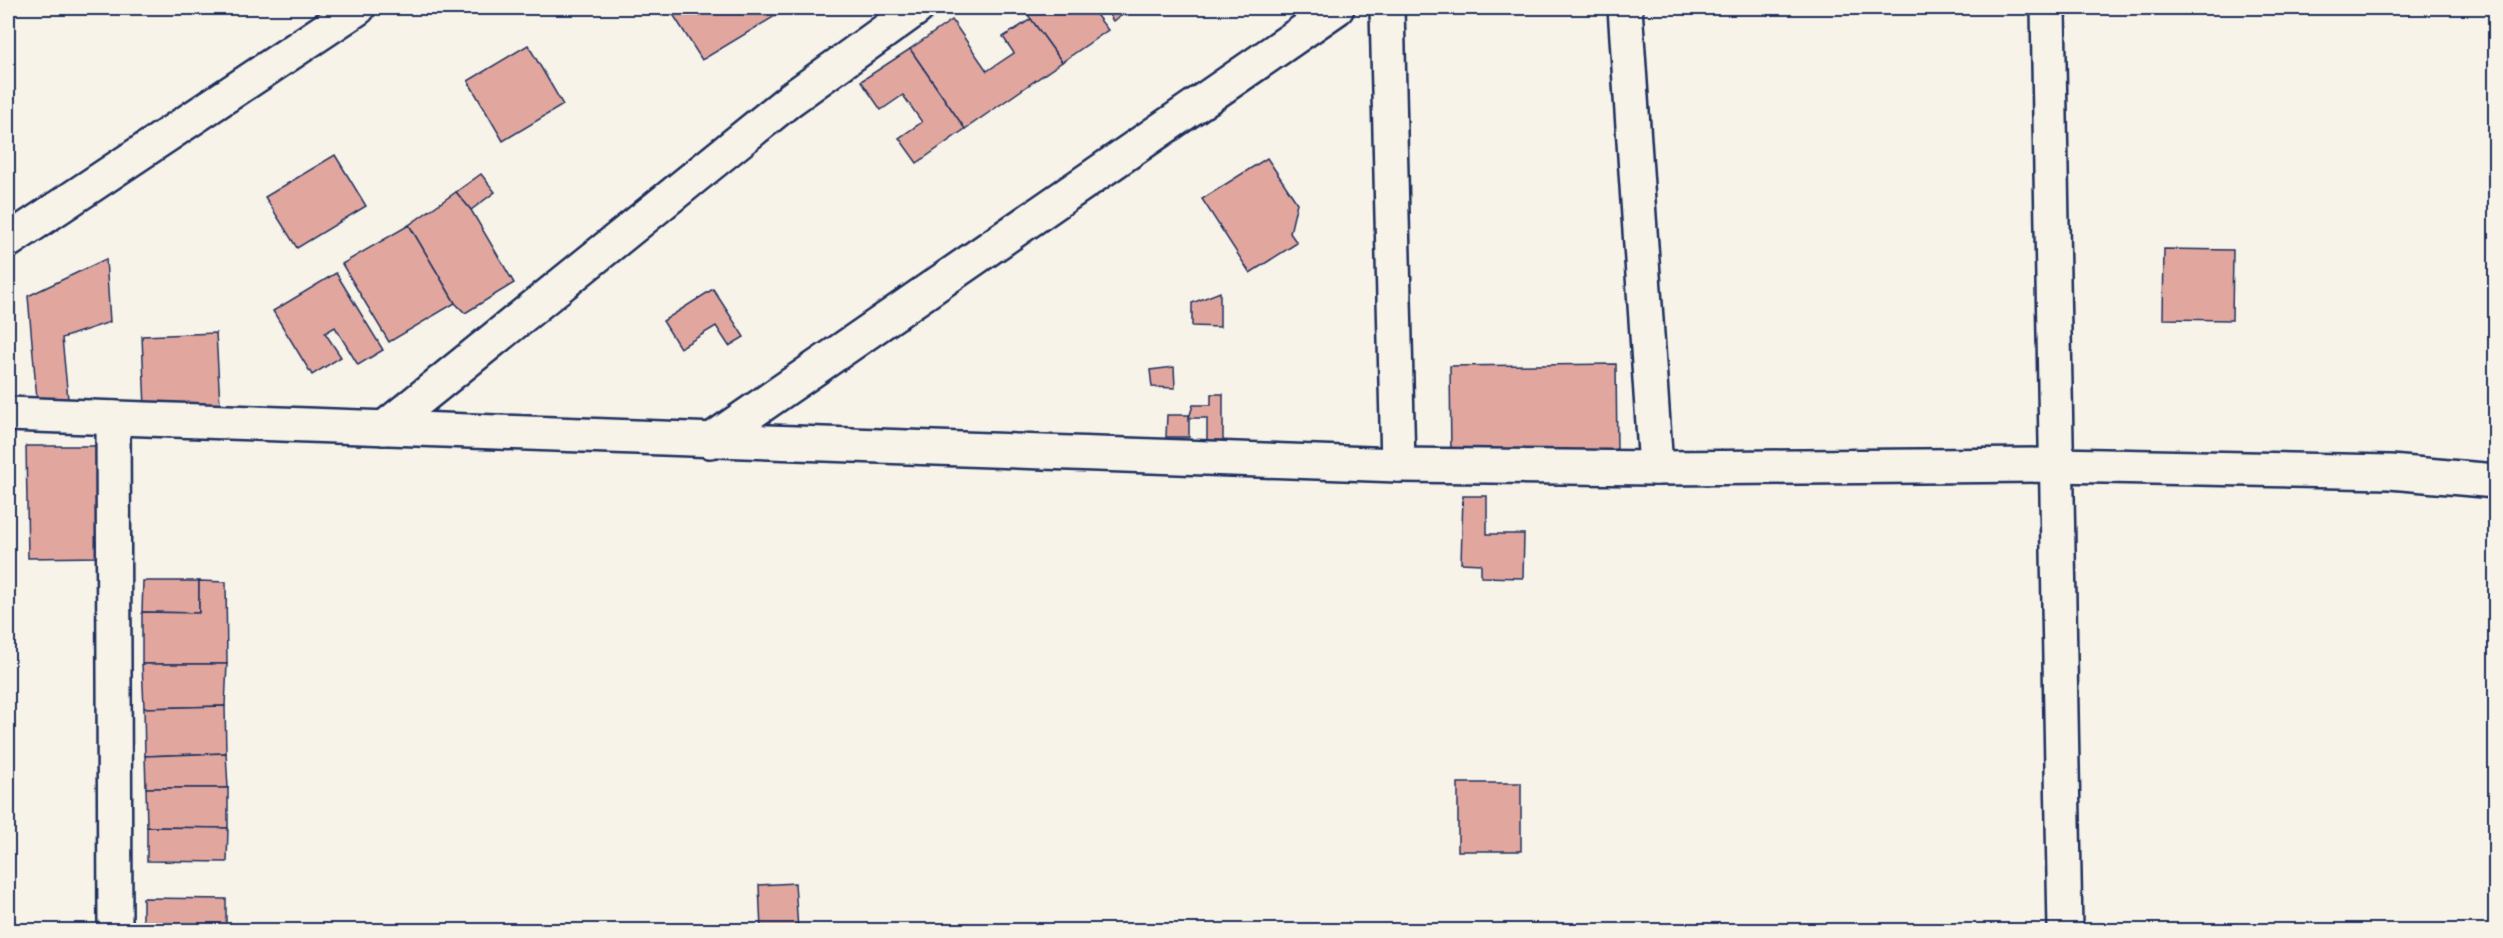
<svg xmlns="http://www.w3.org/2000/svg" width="2503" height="938" font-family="'Architects Daughter',sans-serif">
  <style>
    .building { fill: #e1a79f; stroke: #1b2f5e; stroke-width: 1.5 }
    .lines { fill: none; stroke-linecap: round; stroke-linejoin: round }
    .minor-casing { stroke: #1b2f5e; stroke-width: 38 }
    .secondary-casing { stroke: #1b2f5e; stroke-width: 38 }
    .minor { stroke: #f7f3e8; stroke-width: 33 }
    .secondary { stroke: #f7f3e8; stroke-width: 33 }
  </style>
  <rect width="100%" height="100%" fill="#f7f3e8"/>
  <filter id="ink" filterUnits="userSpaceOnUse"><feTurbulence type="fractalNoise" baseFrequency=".0167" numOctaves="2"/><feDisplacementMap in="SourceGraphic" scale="12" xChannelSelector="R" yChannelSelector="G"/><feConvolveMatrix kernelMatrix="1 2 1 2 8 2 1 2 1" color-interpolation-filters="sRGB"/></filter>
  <g filter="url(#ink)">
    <g class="building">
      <polygon points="669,8 784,8 785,10 702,60"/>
      <polygon points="1023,8 1091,8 1108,30 1062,62"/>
      <polygon points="1105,8 1134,8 1113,21"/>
      <polygon points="1031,19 1062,62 965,129 910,49 952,20 987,71 1014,53 1003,37"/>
      <polygon points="528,45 563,105 503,141 468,81"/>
      <polygon points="910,49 965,129 917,163 899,138 922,122 903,95 881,110 861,81"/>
      <polygon points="335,155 366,206 297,248 265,197"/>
      <polygon points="1267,158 1297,203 1290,233 1297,243 1250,273 1202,199"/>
      <polygon points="481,174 495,192 471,210 456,192"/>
      <polygon points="456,192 471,210 514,283 465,313 455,303 409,225"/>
      <polygon points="409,225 455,303 389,342 342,264"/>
      <polygon points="2164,249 2233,250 2232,320 2163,319"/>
      <polygon points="106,259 110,322 62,338 69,409 38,411 28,296"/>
      <polygon points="336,273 383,350 358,365 335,327 325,333 341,357 312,375 273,311"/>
      <polygon points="713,289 744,337 729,346 716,326 680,348 663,321"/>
      <polygon points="1220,292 1220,327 1192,326 1192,303"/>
      <polygon points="216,333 220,405 145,409 142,336"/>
      <polygon points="1616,364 1617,453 1451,455 1450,366"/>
      <polygon points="1174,367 1175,388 1152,387 1150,370"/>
      <polygon points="1211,394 1223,394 1223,440 1207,441 1207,418 1189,418 1193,405 1211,405"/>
      <polygon points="1167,415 1189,415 1189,437 1166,437"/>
      <polygon points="26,446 98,446 99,557 28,558"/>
      <polygon points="1463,496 1487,496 1487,534 1524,534 1523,578 1481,577 1481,564 1461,563"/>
      <polygon points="143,581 199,581 199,613 142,612"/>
      <polygon points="199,581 226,582 227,664 142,664 142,612 199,613"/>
      <polygon points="142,664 227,664 225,706 144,708"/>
      <polygon points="225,706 226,753 145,756 144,708"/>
      <polygon points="226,753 228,788 146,788 145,756"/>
      <rect x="1458" y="783" width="63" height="68"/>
      <polygon points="146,788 228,788 228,828 147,827"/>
      <polygon points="147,827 228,828 227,862 147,861"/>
      <polygon points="795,883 798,930 761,930 759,885"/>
      <polygon points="143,898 226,899 226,930 143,930"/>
    </g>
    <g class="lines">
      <defs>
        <g id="minor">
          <polyline points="1387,8 1398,465"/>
          <polyline points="1625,8 1656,468"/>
          <polyline points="2048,8 2065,930"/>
          <polyline points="8,414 1398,465 1656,468 2056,465 2390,472 2496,481"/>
          <polyline points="113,418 115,930"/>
          <polyline points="384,428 791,99 917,8"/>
          <polyline points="710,441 1337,8"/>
        </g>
        <polyline id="secondary" points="8,241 358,8"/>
      </defs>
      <use href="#minor" class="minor-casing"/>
      <use href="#secondary" class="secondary-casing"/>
      <use href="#minor" class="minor"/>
      <use href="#secondary" class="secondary"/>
    </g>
  </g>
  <rect width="2503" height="938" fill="none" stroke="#f7f3e8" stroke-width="30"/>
  <rect x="15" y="15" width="2473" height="908" fill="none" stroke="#1b2f5e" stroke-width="2" filter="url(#ink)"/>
</svg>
